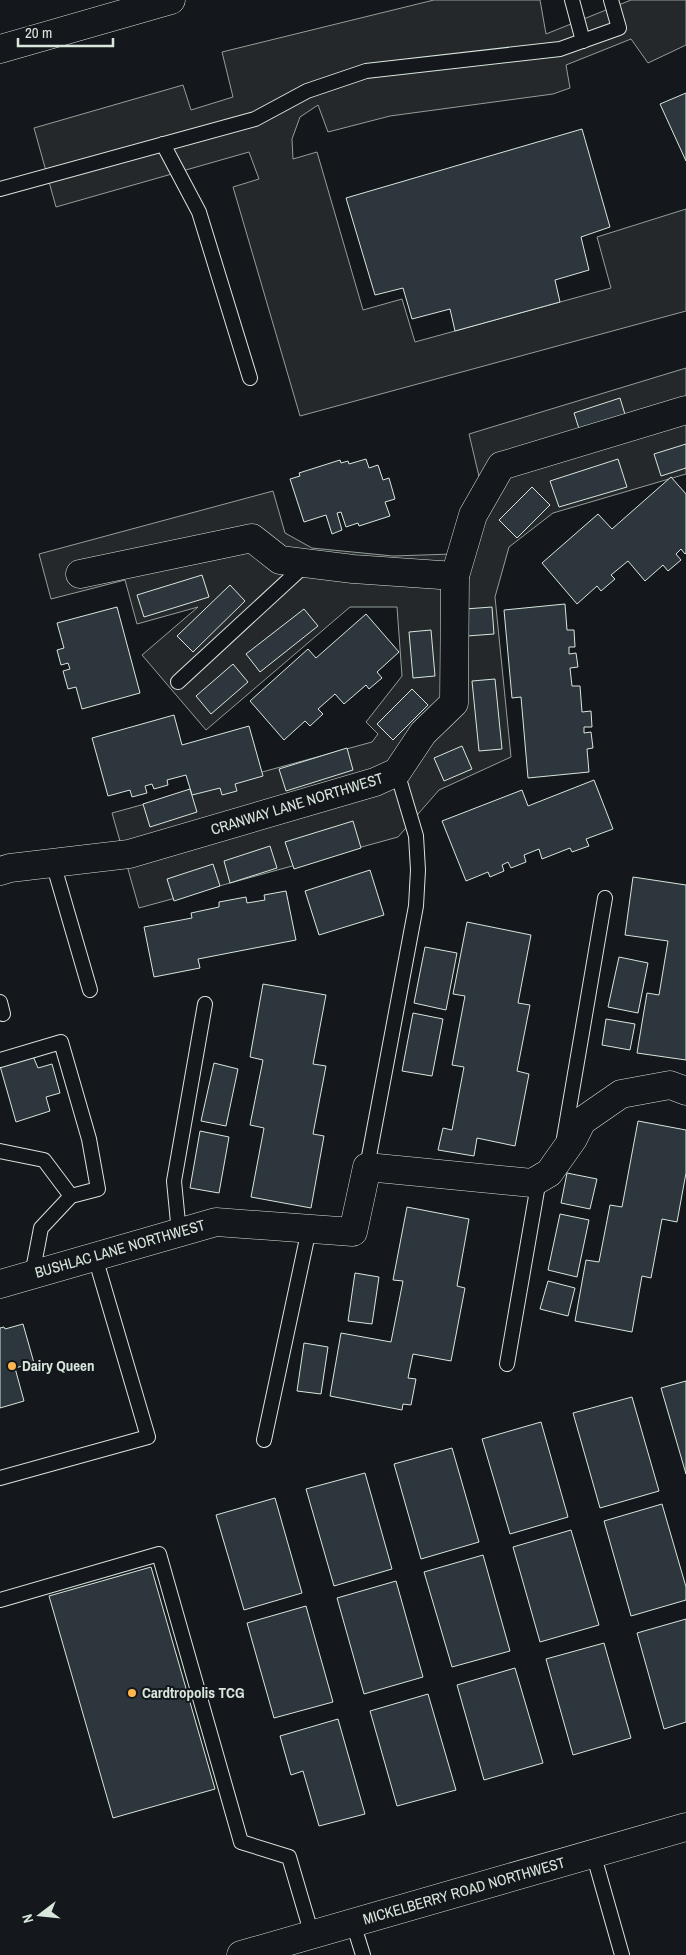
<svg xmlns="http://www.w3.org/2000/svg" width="686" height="1955" font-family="'Archivo Narrow',sans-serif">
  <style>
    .parking { fill: #24282b; stroke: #939e99 }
    .building { fill: #2c363c; stroke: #d8e6dc }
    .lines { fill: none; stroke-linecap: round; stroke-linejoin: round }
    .service-casing { stroke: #d8e6dc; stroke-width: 16 }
    .minor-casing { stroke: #d8e6dc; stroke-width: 29 }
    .tertiary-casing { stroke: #d8e6dc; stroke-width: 29 }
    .secondary-casing { stroke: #d8e6dc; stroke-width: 29 }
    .service { stroke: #14181c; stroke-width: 14 }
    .minor { stroke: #14181c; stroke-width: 28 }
    .tertiary { stroke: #14181c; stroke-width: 28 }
    .secondary { stroke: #14181c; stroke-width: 28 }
    .poi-dot { fill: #ffb74d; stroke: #14181c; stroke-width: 2 }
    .labels { text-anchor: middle; stroke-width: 4; stroke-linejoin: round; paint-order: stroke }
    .street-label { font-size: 15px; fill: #d8e6dc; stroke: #14181c }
    .poi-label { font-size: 15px; font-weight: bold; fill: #d8e6dc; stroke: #14181c; text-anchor: start }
  </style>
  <rect width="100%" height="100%" fill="#14181c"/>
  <g class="parking">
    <polygon points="434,0 540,0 546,34 631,0 686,0 686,45 648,63 631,39 566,65 570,88 553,94 390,116 328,132 318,105 300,117 292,139 293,159 317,152 363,310 402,299 415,342 611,288 597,237 686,209 686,311 300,416 233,187 259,179 249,152 56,207 34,128 183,85 191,110 233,97 222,52"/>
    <polygon points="686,368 686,474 553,513 509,547 495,597 511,757 439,790 398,837 139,908 112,813 372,742 378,734 366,722 402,676 397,607 350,607 206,730 142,655 198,607 137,624 125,580 51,599 39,554 273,491 285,533 312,548 393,556 452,554 481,485 469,434"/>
  </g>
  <g class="building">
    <polygon points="686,93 686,161 660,104"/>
    <polygon points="582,129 610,227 581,237 589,270 555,280 560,302 455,331 450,309 412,319 403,288 375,295 346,198"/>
    <polygon points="620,398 627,421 581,435 574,413"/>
    <polygon points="686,444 686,468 661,476 654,454"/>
    <polygon points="366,459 369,468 378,465 383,480 389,478 395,499 385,502 390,516 359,526 358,523 346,527 341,512 337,513 342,530 332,534 326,515 304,522 290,479 300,476 299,473 340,460 341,463 348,461 349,464"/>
    <polygon points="618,459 627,487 559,507 550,481"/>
    <polygon points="671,477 686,494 686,553 685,554 681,549 676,554 681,560 668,571 663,565 645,581 628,561 611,575 615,579 601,591 597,586 577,604 542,563 598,514 612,529"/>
    <polygon points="532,487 550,505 517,538 499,520"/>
    <polygon points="202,575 209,597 144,617 137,595"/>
    <polygon points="230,585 245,601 193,652 177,636"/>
    <polygon points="565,604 567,630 574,630 575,647 569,647 569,654 576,653 578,667 570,668 572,686 580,686 582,712 591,711 592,727 584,727 584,733 591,732 593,748 587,749 589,772 528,778 521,697 512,698 504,610"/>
    <polygon points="117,607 140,693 82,709 76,687 68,689 63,671 70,669 68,663 61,665 57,650 64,648 57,623"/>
    <polygon points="492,607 494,634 467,636 465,609"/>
    <polygon points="304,609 318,626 260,672 246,654"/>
    <polygon points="366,614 399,652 377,672 382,678 369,689 366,685 344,704 335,694 318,709 323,714 310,726 305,721 284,740 250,701 308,649 316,658"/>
    <polygon points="431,630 435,676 413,678 409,632"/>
    <polygon points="233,664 248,682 211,714 196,696"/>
    <polygon points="495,679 502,749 479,751 472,681"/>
    <polygon points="412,689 428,705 393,740 377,724"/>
    <polygon points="174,715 182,745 249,726 263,776 235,784 237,791 222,795 220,788 192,795 186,775 167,780 168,785 154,789 152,784 145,786 147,793 132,797 130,790 108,796 92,738"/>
    <polygon points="462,746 472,769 444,781 434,758"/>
    <polygon points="347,748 353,770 286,791 279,769"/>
    <polygon points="594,780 613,829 586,839 589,846 572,852 570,848 542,859 539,849 524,855 526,862 511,868 508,862 502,865 504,871 490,877 488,872 466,881 442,821 522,790 528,806"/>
    <polygon points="190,789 197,812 150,827 143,804"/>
    <polygon points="353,821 361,848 294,869 285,842"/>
    <polygon points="270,846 277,868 230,883 224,861"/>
    <polygon points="213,864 220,886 174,901 167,879"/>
    <polygon points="370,870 384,915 319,935 305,891"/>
    <polygon points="633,877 686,885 686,1060 637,1053 647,993 659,995 668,941 625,935"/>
    <polygon points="286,891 296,940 198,959 200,968 154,977 144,927 192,918 191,913 219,907 219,902 246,897 247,903 265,900 264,895"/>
    <polygon points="467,922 531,935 518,1003 530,1005 517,1071 529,1074 515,1146 477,1138 474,1156 438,1150 443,1128 452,1130 464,1067 452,1065 465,996 453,994"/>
    <polygon points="425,947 457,953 446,1010 414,1003"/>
    <polygon points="619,957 648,963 638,1013 608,1007"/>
    <polygon points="263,984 326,995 313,1064 326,1066 313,1134 324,1136 311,1208 251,1197 264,1128 250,1125 263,1060 250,1057"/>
    <polygon points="413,1013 443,1019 432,1076 402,1071"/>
    <polygon points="606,1019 635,1024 630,1050 602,1045"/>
    <polygon points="33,1056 38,1068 52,1064 60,1093 46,1097 50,1111 16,1122 0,1066"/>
    <polygon points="214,1063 238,1069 226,1126 201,1121"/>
    <polygon points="638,1121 686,1130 686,1173 677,1222 662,1219 651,1278 642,1276 632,1332 575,1321 586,1260 599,1262 610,1205 622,1207"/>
    <polygon points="200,1131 229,1137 219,1193 190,1188"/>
    <polygon points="567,1173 597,1179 590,1209 561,1203"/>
    <polygon points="407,1207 469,1219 457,1286 465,1288 451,1361 413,1354 408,1378 416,1379 411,1405 403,1404 402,1410 330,1396 341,1333 391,1342 403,1281 393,1280"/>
    <polygon points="560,1214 589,1220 577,1277 548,1270"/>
    <polygon points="355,1273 379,1277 372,1324 348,1321"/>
    <polygon points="548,1281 575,1288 568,1316 540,1309"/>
    <polygon points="23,1324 34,1363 15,1368 24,1401 0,1408 0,1328 4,1327 5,1329"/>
    <polygon points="304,1343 328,1347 321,1394 297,1391"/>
    <polygon points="686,1381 686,1474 661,1388"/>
    <polygon points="632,1397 659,1491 600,1508 573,1413"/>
    <polygon points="541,1422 568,1517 510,1534 482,1439"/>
    <polygon points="452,1448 479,1542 421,1559 394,1464"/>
    <polygon points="365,1473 392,1569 334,1586 306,1489"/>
    <polygon points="275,1498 302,1593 244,1610 216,1515"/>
    <polygon points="662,1504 686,1587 686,1600 631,1616 604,1521"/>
    <polygon points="571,1530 599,1625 540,1642 513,1547"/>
    <polygon points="483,1555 510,1651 452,1667 424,1572"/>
    <polygon points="151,1567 215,1789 113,1818 49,1596"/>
    <polygon points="396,1581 423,1677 364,1694 337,1598"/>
    <polygon points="306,1606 333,1702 274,1718 247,1623"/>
    <polygon points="686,1619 686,1722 664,1729 637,1633"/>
    <polygon points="604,1643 631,1738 573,1755 546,1659"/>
    <polygon points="515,1668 543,1763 484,1780 457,1685"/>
    <polygon points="428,1694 456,1790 397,1806 370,1711"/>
    <polygon points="338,1719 365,1814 319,1826 303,1771 291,1775 280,1736"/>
  </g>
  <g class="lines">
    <defs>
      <g id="service">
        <polyline points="572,0 583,41"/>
        <polyline points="163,144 199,212 250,378"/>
        <polyline points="0,189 255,119 307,91 366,71 560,49 619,28 611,0"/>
        <polyline points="178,682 306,564"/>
        <polyline points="53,863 90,990"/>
        <polyline points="0,1002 3,1014"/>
        <polyline points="0,1060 61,1042 89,1139 98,1189 71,1196 41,1228 32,1275"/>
        <polyline points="564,1138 605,898"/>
        <polyline points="0,1151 44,1160 71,1196"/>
        <polyline points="367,1167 416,906 418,870 416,836 397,772"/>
        <polyline points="179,1233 174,1181 205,1004"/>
        <polyline points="507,1364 539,1179"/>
        <polyline points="264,1440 309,1229"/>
        <polyline points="0,1478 148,1437 95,1257"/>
        <polyline points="0,1600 159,1554 241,1842 289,1857 312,1935"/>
        <polyline points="593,1853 622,1955"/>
        <polyline points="353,1923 363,1955"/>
      </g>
      <g id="minor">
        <polyline points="80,574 252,538 280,560 353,569 455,576"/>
        <polyline points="0,871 10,868 129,854 375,782 397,772 423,733 454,703 455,576 473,515 501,466 686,410"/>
        <polyline points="0,1284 216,1222 353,1232 367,1167 532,1183 549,1173 573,1139 582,1121 621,1094 670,1085 686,1091"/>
      </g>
      <polyline id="tertiary" points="241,1955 686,1827"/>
      <polyline id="secondary" points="0,49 171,0"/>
    </defs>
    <use href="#service" class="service-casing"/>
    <use href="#minor" class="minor-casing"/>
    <use href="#tertiary" class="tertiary-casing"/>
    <use href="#secondary" class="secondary-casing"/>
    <use href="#service" class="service"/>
    <use href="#minor" class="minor"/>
    <use href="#tertiary" class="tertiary"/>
    <use href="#secondary" class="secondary"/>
  </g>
  <g class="poi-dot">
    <circle cx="12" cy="1366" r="5"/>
    <circle cx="132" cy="1693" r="5"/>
  </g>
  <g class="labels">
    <g class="street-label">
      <text transform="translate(297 804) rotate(-17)" y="5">CRANWAY LANE NORTHWEST</text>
      <text transform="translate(120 1249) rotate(-16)" y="5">BUSHLAC LANE NORTHWEST</text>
      <text transform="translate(464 1891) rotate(-16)" y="5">MICKELBERRY ROAD NORTHWEST</text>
    </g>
    <g class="poi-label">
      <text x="22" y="1371">Dairy Queen</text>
      <text x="142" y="1698">Cardtropolis TCG</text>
    </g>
  </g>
  <g transform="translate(40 1915) rotate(254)" stroke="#14181c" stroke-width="4" paint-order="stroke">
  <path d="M0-4L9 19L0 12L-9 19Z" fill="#d8e6dc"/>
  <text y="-8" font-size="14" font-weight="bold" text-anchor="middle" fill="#d8e6dc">N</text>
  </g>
  <path d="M18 38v8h95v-8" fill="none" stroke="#d8e6dc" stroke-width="2.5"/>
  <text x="25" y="38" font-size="15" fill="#d8e6dc" stroke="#14181c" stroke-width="4" paint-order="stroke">20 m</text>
</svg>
